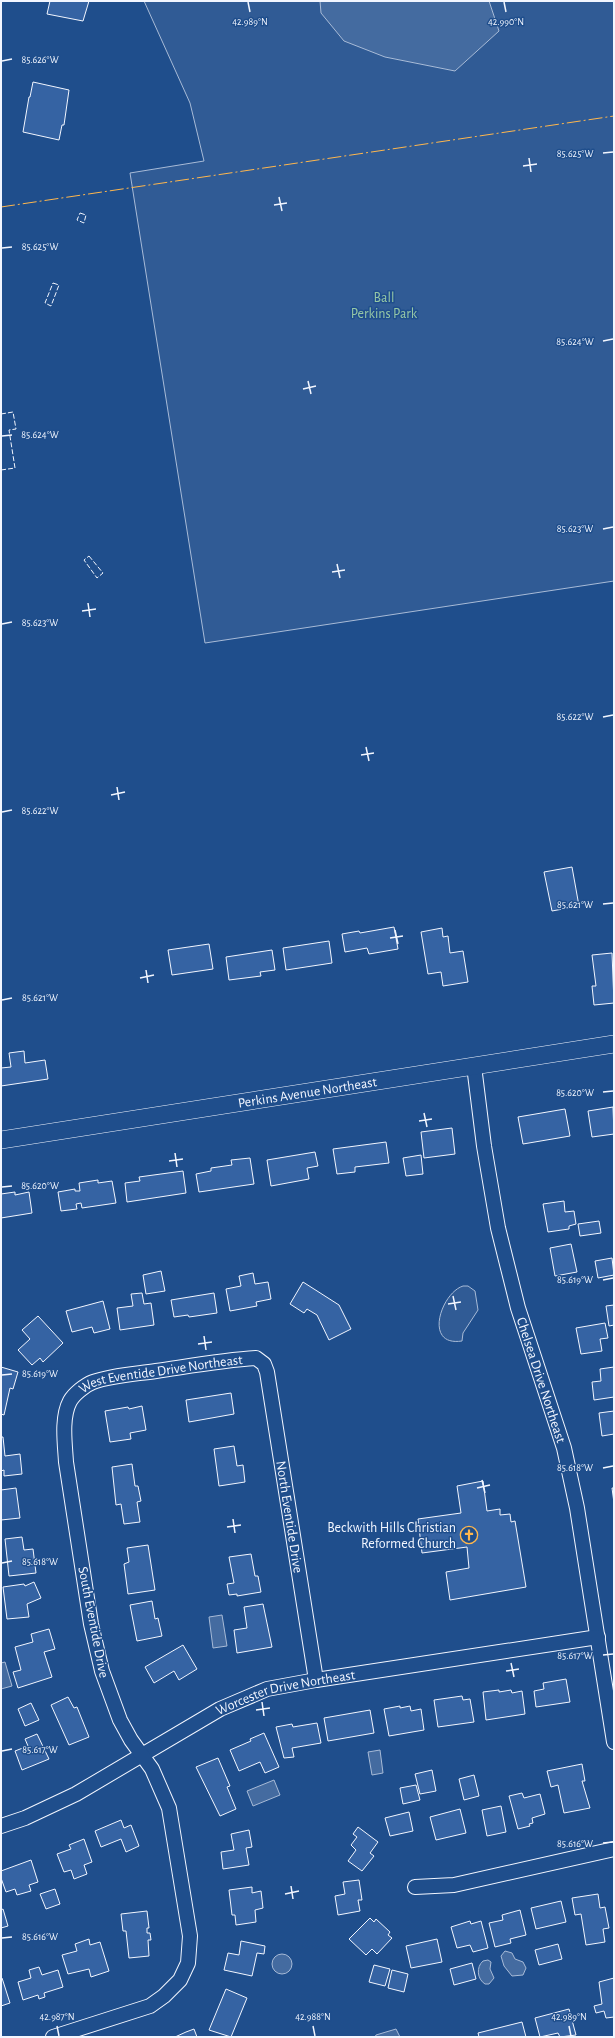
<svg xmlns="http://www.w3.org/2000/svg" width="615" height="2038" font-family="'Alegreya Sans',sans-serif">
  <style>
    .green { fill: #305b95; stroke: #a8bbd7 }
    .water { fill: #446ba0; stroke: #a8bbd7 }
    .building { fill: #3563a3; stroke: #f2f6ff }
    .lines { fill: none; stroke-linecap: round; stroke-linejoin: round }
    .minor-casing { stroke: #f2f6ff; stroke-width: 16 }
    .tertiary-casing { stroke: #f2f6ff; stroke-width: 18 }
    .minor { stroke: #1f4e8c; stroke-width: 14 }
    .tertiary { stroke: #1f4e8c; stroke-width: 17 }
    .fence { stroke: #f2f6ff; stroke-width: 1; stroke-dasharray: 5 2; stroke-linecap: butt }
    .power { stroke: #ffb74d; stroke-width: 1; stroke-dasharray: 14 3 2 3; stroke-linecap: butt }
    .ticks { fill: none; stroke: #f2f6ff; stroke-width: 1.5 }
    .labels { text-anchor: middle; stroke-width: 3; stroke-linejoin: round; paint-order: stroke }
    .park-label { font-size: 14px; fill: #97c8a6; stroke: #1f4e8c }
    .street-label { font-size: 14px; fill: #f2f6ff; stroke: #1f4e8c }
    .poi-label { font-size: 14px; fill: #f2f6ff; stroke: #1f4e8c; text-anchor: end }
    .ticks-label { font-size: 10px; text-anchor: middle; fill: #f2f6ff; stroke: #1f4e8c; stroke-width: 3; stroke-linejoin: round; paint-order: stroke }
  </style>
  <rect width="100%" height="100%" fill="#1f4e8c"/>
  <g class="green">
    <polygon points="144,1 614,1 614,581 205,643 130,173 204,161 190,103"/>
    <path d="M 463,1286 L 468,1286 L 475,1291 L 478,1310 L 463,1333 L 462,1341 C 423,1347 441,1293 463,1286 Z"/>
  </g>
  <g class="water">
    <polygon points="320,1 489,1 499,31 455,71 385,57 344,41 321,13"/>
    <polygon points="222,1615 227,1646 213,1648 209,1617"/>
    <polygon points="5,1662 12,1686 1,1689 1,1663"/>
    <polygon points="380,1750 383,1773 372,1775 368,1752"/>
    <polygon points="274,1780 280,1795 253,1806 247,1791"/>
    <polygon points="505,1951 512,1953 515,1959 523,1962 526,1968 523,1975 512,1976 504,1966 501,1956"/>
    <circle cx="282" cy="1964" r="10"/>
    <path d="M 488,1960 L 491,1962 L 490,1969 L 494,1978 L 489,1984 L 485,1984 C 477,1979 476,1967 483,1961 Z"/>
    <polygon points="396,2029 400,2037 375,2037 376,2035"/>
  </g>
  <g class="building">
    <polygon points="50,1 89,1 83,21 47,14"/>
    <polygon points="33,82 69,90 64,125 62,125 59,140 23,132 29,97 30,97"/>
    <polygon points="572,867 579,906 552,911 544,872"/>
    <polygon points="394,927 398,949 369,954 367,948 345,952 342,934 359,931 360,933"/>
    <polygon points="442,928 443,937 448,936 450,953 463,951 468,982 443,986 441,972 428,974 421,932"/>
    <polygon points="329,941 332,963 286,970 283,948"/>
    <polygon points="209,944 213,969 172,975 168,950"/>
    <polygon points="272,950 275,970 260,972 261,976 229,980 226,957"/>
    <polygon points="612,953 614,1003 594,1005 592,986 596,986 592,955"/>
    <polygon points="24,1051 25,1063 45,1060 48,1079 1,1086 1,1068 11,1067 9,1053"/>
    <polygon points="613,1107 614,1134 592,1137 588,1111"/>
    <polygon points="565,1109 570,1136 523,1144 518,1117"/>
    <polygon points="452,1128 455,1154 424,1158 421,1132"/>
    <polygon points="386,1142 389,1163 355,1167 355,1172 337,1174 333,1149"/>
    <polygon points="315,1152 318,1166 307,1168 309,1179 271,1186 267,1160"/>
    <polygon points="421,1155 423,1174 406,1176 403,1158"/>
    <polygon points="250,1158 254,1184 199,1192 196,1174 211,1171 211,1168 232,1165 231,1160"/>
    <polygon points="183,1171 186,1193 127,1202 125,1183 140,1181 139,1177"/>
    <polygon points="98,1180 98,1183 112,1181 116,1203 82,1208 81,1203 76,1204 77,1209 61,1211 58,1192 75,1189 75,1191 80,1191 79,1183"/>
    <polygon points="15,1192 15,1195 29,1192 32,1213 1,1218 1,1194"/>
    <polygon points="564,1201 565,1212 574,1211 576,1224 569,1226 569,1229 548,1232 543,1204"/>
    <polygon points="599,1221 601,1233 580,1236 578,1224"/>
    <polygon points="571,1244 577,1272 555,1276 550,1248"/>
    <polygon points="612,1258 614,1275 598,1278 595,1261"/>
    <polygon points="161,1271 165,1291 146,1294 143,1275"/>
    <polygon points="253,1273 255,1284 268,1282 271,1299 256,1302 257,1306 230,1311 226,1289 241,1286 239,1276"/>
    <polygon points="303,1282 339,1305 351,1329 329,1340 317,1315 307,1309 304,1313 290,1304"/>
    <polygon points="142,1293 144,1304 151,1303 154,1325 120,1330 117,1308 133,1306 131,1294"/>
    <polygon points="214,1293 217,1313 189,1317 188,1315 174,1317 171,1300"/>
    <polygon points="103,1301 110,1329 94,1333 92,1327 72,1332 66,1311"/>
    <polygon points="614,1305 614,1325 609,1326 606,1306"/>
    <polygon points="38,1316 63,1343 43,1362 40,1358 32,1365 18,1350 30,1339 22,1330"/>
    <polygon points="605,1323 608,1338 600,1339 602,1351 581,1354 576,1328"/>
    <polygon points="1,1367 18,1372 13,1389 10,1388 4,1415 1,1414"/>
    <polygon points="614,1367 614,1397 594,1400 592,1382 601,1381 600,1369"/>
    <polygon points="231,1393 234,1414 189,1422 186,1400"/>
    <polygon points="142,1406 146,1430 130,1433 131,1439 110,1442 105,1411 128,1407 129,1409"/>
    <polygon points="614,1411 614,1434 602,1436 599,1413"/>
    <polygon points="1,1437 3,1437 5,1456 20,1454 22,1474 4,1476 4,1470 1,1471"/>
    <polygon points="234,1446 237,1466 243,1465 245,1482 219,1486 214,1449"/>
    <polygon points="132,1464 135,1486 138,1486 141,1501 137,1502 140,1522 124,1524 121,1504 116,1505 112,1467"/>
    <polygon points="483,1481 487,1511 500,1509 500,1515 510,1514 511,1522 515,1521 526,1587 450,1600 446,1572 469,1568 467,1547 422,1553 418,1519 461,1513 457,1486"/>
    <polygon points="16,1488 20,1518 1,1520 1,1490"/>
    <polygon points="612,1488 614,1488 614,1503"/>
    <polygon points="22,1537 24,1550 33,1549 36,1573 9,1576 5,1539"/>
    <polygon points="148,1545 155,1590 128,1594 124,1564 129,1562 127,1548"/>
    <polygon points="251,1554 255,1576 258,1576 261,1592 237,1596 237,1594 229,1595 227,1584 234,1583 229,1557"/>
    <polygon points="34,1582 41,1598 27,1604 29,1617 7,1619 3,1587 24,1584 25,1586"/>
    <polygon points="152,1601 155,1619 158,1618 162,1636 137,1641 130,1605"/>
    <polygon points="263,1604 272,1647 237,1653 234,1630 247,1628 244,1607"/>
    <polygon points="49,1629 55,1649 44,1652 52,1677 18,1688 13,1672 21,1670 15,1647 33,1642 31,1634"/>
    <polygon points="183,1645 197,1669 179,1680 174,1671 154,1683 145,1667"/>
    <polygon points="566,1679 570,1702 536,1707 534,1691 544,1689 543,1683"/>
    <polygon points="499,1690 499,1692 511,1690 512,1693 522,1691 525,1714 486,1720 483,1692"/>
    <polygon points="462,1696 463,1700 470,1699 474,1722 438,1727 434,1700"/>
    <polygon points="68,1697 74,1708 77,1707 89,1737 69,1745 51,1705"/>
    <polygon points="31,1703 39,1720 25,1726 18,1709"/>
    <polygon points="400,1706 400,1708 410,1706 411,1711 421,1709 424,1730 389,1736 384,1709"/>
    <polygon points="370,1710 374,1733 328,1741 324,1718"/>
    <polygon points="317,1723 321,1743 292,1748 294,1757 284,1758 276,1727 292,1724 293,1727"/>
    <polygon points="264,1733 279,1767 265,1773 260,1762 239,1771 230,1750 251,1741 250,1739"/>
    <polygon points="37,1734 49,1759 22,1770 15,1751 28,1746 25,1739"/>
    <polygon points="218,1758 230,1786 227,1787 236,1809 220,1816 196,1767"/>
    <polygon points="582,1764 585,1781 582,1781 590,1808 564,1813 558,1785 551,1787 547,1771"/>
    <polygon points="432,1770 436,1791 420,1794 415,1774"/>
    <polygon points="474,1775 479,1796 464,1800 459,1779"/>
    <polygon points="416,1785 420,1800 403,1804 400,1788"/>
    <polygon points="522,1793 524,1798 540,1794 545,1814 532,1818 533,1823 529,1824 530,1826 518,1829 509,1796"/>
    <polygon points="501,1806 506,1832 487,1836 482,1810"/>
    <polygon points="460,1809 466,1833 436,1840 430,1817"/>
    <polygon points="409,1812 413,1831 390,1836 385,1818"/>
    <polygon points="121,1820 124,1828 131,1825 139,1846 126,1852 121,1839 101,1847 95,1831"/>
    <polygon points="358,1827 378,1842 370,1853 374,1856 362,1871 348,1861 356,1850 351,1845 357,1837 353,1834"/>
    <polygon points="249,1830 252,1847 246,1848 249,1865 223,1869 221,1852 234,1850 231,1834"/>
    <polygon points="84,1839 92,1862 84,1865 87,1874 74,1879 71,1870 64,1872 57,1854 71,1849 69,1845"/>
    <polygon points="31,1860 38,1882 29,1885 31,1891 17,1895 15,1889 6,1892 1,1878 1,1871"/>
    <polygon points="359,1880 362,1900 358,1900 360,1911 338,1915 335,1896 345,1894 343,1882"/>
    <polygon points="252,1887 252,1893 261,1891 263,1908 255,1910 256,1922 236,1925 235,1915 232,1915 229,1890"/>
    <polygon points="55,1889 60,1904 46,1909 40,1894"/>
    <polygon points="598,1894 600,1908 605,1907 609,1928 603,1929 605,1942 586,1945 581,1914 575,1915 572,1898"/>
    <polygon points="561,1901 566,1922 536,1929 531,1908"/>
    <polygon points="3,1909 8,1926 1,1928 1,1910"/>
    <polygon points="520,1910 526,1935 510,1939 511,1943 495,1947 489,1923 503,1920 502,1915"/>
    <polygon points="147,1911 149,1928 147,1928 147,1933 150,1933 151,1940 148,1940 149,1956 129,1958 126,1931 123,1931 121,1914"/>
    <polygon points="370,1918 374,1922 376,1919 390,1932 388,1935 392,1938 377,1954 372,1949 366,1955 349,1939"/>
    <polygon points="470,1921 471,1924 481,1921 488,1948 473,1952 470,1945 457,1948 451,1927"/>
    <polygon points="89,1939 90,1945 100,1942 109,1971 91,1977 89,1969 68,1974 62,1955 77,1951 75,1944"/>
    <polygon points="437,1939 442,1962 411,1968 406,1946"/>
    <polygon points="241,1941 265,1946 264,1954 257,1953 252,1976 224,1970 228,1953 239,1955"/>
    <polygon points="558,1944 562,1959 539,1965 535,1950"/>
    <polygon points="472,1963 476,1979 454,1985 450,1969"/>
    <polygon points="374,1965 390,1969 385,1986 369,1982"/>
    <polygon points="39,1967 42,1975 58,1970 63,1987 44,1993 45,1997 39,1999 38,1995 23,2000 18,1982 31,1978 29,1970"/>
    <polygon points="392,1970 408,1974 404,1992 388,1988"/>
    <polygon points="2,1978 10,2003 1,2006 1,1978"/>
    <polygon points="614,1978 614,2017 606,2018 604,2011 596,2013 594,2006 602,2004 599,1982"/>
    <polygon points="226,1989 247,1998 231,2037 209,2030"/>
    <polygon points="569,2009 576,2035 560,2037 558,2033 540,2037 535,2018"/>
    <polygon points="522,2022 526,2037 479,2037 478,2033"/>
    <polygon points="194,2029 197,2037 175,2037 186,2032"/>
  </g>
  <g class="lines">
    <defs>
      <g id="minor">
        <path id="s1" d="M 474,1066 L 484,1146 L 498,1228 L 518,1308 L 564,1448 L 577,1508 L 614,1742"/>
        <path id="s2" d="M 1,1826 L 25,1818 L 76,1794 L 220,1709 L 267,1689 L 316,1680 L 598,1637"/>
        <polyline points="415,1887 454,1885 614,1849"/>
        <path id="s3" d="M 53,2037 L 150,2006 L 164,1996 L 180,1980 L 188,1963 L 190,1936 L 169,1808 L 152,1769 L 131,1740 L 120,1720 L 102,1671 L 91,1624 L 66,1462 C 65,1444 61,1418 70,1401 C 74,1394 85,1385 93,1382 C 113,1375 136,1374 156,1371 C 190,1366 223,1360 256,1358 L 264,1364 L 267,1372 L 316,1680"/>
      </g>
      <g id="tertiary">
        <path id="s4" d="M 1,1140 L 614,1044"/>
      </g>
    </defs>
    <use href="#minor" class="minor-casing"/>
    <use href="#tertiary" class="tertiary-casing"/>
    <use href="#minor" class="minor"/>
    <use href="#tertiary" class="tertiary"/>
    <g class="fence">
      <polygon points="80,213 86,215 84,223 77,220"/>
      <polygon points="53,283 59,285 51,306 45,303"/>
      <polyline points="1,414 13,412 16,429 9,430 15,468 1,470"/>
      <polygon points="89,556 103,573 97,578 84,560"/>
    </g>
    <polyline class="power" points="1,207 614,116"/>
  </g>
  <path class="ticks" d="M 248,2 L 250,12M 504,2 L 506,12M 2,61 L 12,59M 603,153 L 613,152M 529,158 L 531,172M 523,166 L 537,164M 279,197 L 282,211M 274,205 L 287,203M 2,248 L 12,247M 603,341 L 613,339M 308,381 L 311,394M 303,389 L 316,386M 2,436 L 12,435M 603,529 L 613,527M 337,564 L 340,578M 332,572 L 345,570M 88,603 L 90,617M 82,611 L 96,609M 2,624 L 12,622M 603,717 L 613,715M 366,747 L 369,761M 361,755 L 374,753M 117,787 L 119,800M 111,795 L 125,792M 2,812 L 12,810M 603,904 L 613,903M 395,930 L 398,944M 390,938 L 403,936M 146,970 L 148,983M 140,978 L 154,975M 2,1000 L 12,998M 603,1092 L 613,1091M 424,1113 L 427,1127M 419,1121 L 432,1119M 175,1153 L 177,1167M 169,1161 L 183,1159M 2,1187 L 12,1186M 603,1280 L 613,1278M 453,1296 L 456,1310M 448,1304 L 461,1302M 204,1336 L 206,1350M 198,1344 L 212,1342M 2,1375 L 12,1374M 603,1468 L 613,1466M 482,1480 L 485,1493M 477,1488 L 490,1485M 233,1519 L 235,1533M 227,1527 L 241,1525M 2,1563 L 12,1561M 603,1655 L 613,1654M 511,1663 L 514,1677M 506,1671 L 519,1669M 262,1702 L 264,1716M 256,1710 L 270,1708M 2,1751 L 12,1749M 603,1843 L 613,1842M 291,1886 L 293,1899M 285,1894 L 299,1891M 2,1938 L 12,1937M 57,2026 L 59,2036M 313,2026 L 315,2036M 569,2026 L 571,2036"/>
  <defs>
    <symbol id="church-ring" viewBox="-11 -11 22 22"><circle r="9.5" fill="#1f4e8c" stroke="#ffb74d" stroke-width="1.5"/><path d="M-1.2-6h2.4v3.5h3.3v2.4h-3.3V6h-2.4V-.1h-3.3v-2.4h3.3Z" fill="#ffb74d"/></symbol>
  </defs>
  <g fill-rule="evenodd">
    <use href="#church-ring" x="459" y="1525" width="20" height="20"/>
  </g>
  <g class="labels">
    <g class="park-label">
      <text x="384" y="302">Ball<tspan x="384" dy="16">Perkins Park</tspan></text>
    </g>
    <g class="street-label">
      <text dy="5" stroke="none"><textPath href="#s4" startOffset="310">Perkins Avenue Northeast</textPath></text>
      <text dy="5" stroke="none"><textPath href="#s3" startOffset="843">West Eventide Drive Northeast</textPath></text>
      <text dy="5" stroke="none"><textPath href="#s1" startOffset="322">Chelsea Drive Northeast</textPath></text>
      <text dy="5" stroke="none"><textPath href="#s3" startOffset="1105">North Eventide Drive</textPath></text>
      <text transform="translate(94 1622) rotate(79)" y="5">South Eventide Drive</text>
      <text dy="5" stroke="none"><textPath href="#s2" startOffset="317">Worcester Drive Northeast</textPath></text>
    </g>
    <g class="poi-label">
      <text x="456" y="1532">Beckwith Hills Christian<tspan x="456" dy="16">Reformed Church</tspan></text>
    </g>
  </g>
  <g class="ticks-label">
    <text x="250" y="25">42.989°N</text>
    <text x="506" y="25">42.990°N</text>
    <text x="40" y="63">85.626°W</text>
    <text x="575" y="157">85.625°W</text>
    <text x="40" y="250">85.625°W</text>
    <text x="575" y="345">85.624°W</text>
    <text x="40" y="438">85.624°W</text>
    <text x="575" y="532">85.623°W</text>
    <text x="40" y="626">85.623°W</text>
    <text x="575" y="720">85.622°W</text>
    <text x="40" y="814">85.622°W</text>
    <text x="575" y="908">85.621°W</text>
    <text x="40" y="1001">85.621°W</text>
    <text x="575" y="1096">85.620°W</text>
    <text x="40" y="1189">85.620°W</text>
    <text x="575" y="1283">85.619°W</text>
    <text x="40" y="1377">85.619°W</text>
    <text x="575" y="1471">85.618°W</text>
    <text x="40" y="1565">85.618°W</text>
    <text x="575" y="1659">85.617°W</text>
    <text x="40" y="1753">85.617°W</text>
    <text x="575" y="1847">85.616°W</text>
    <text x="40" y="1940">85.616°W</text>
    <text x="57" y="2020">42.987°N</text>
    <text x="313" y="2020">42.988°N</text>
    <text x="569" y="2020">42.989°N</text>
  </g>
  <rect width="615" height="2038" fill="none" stroke="#f2f6ff" stroke-width="4"/>
</svg>
